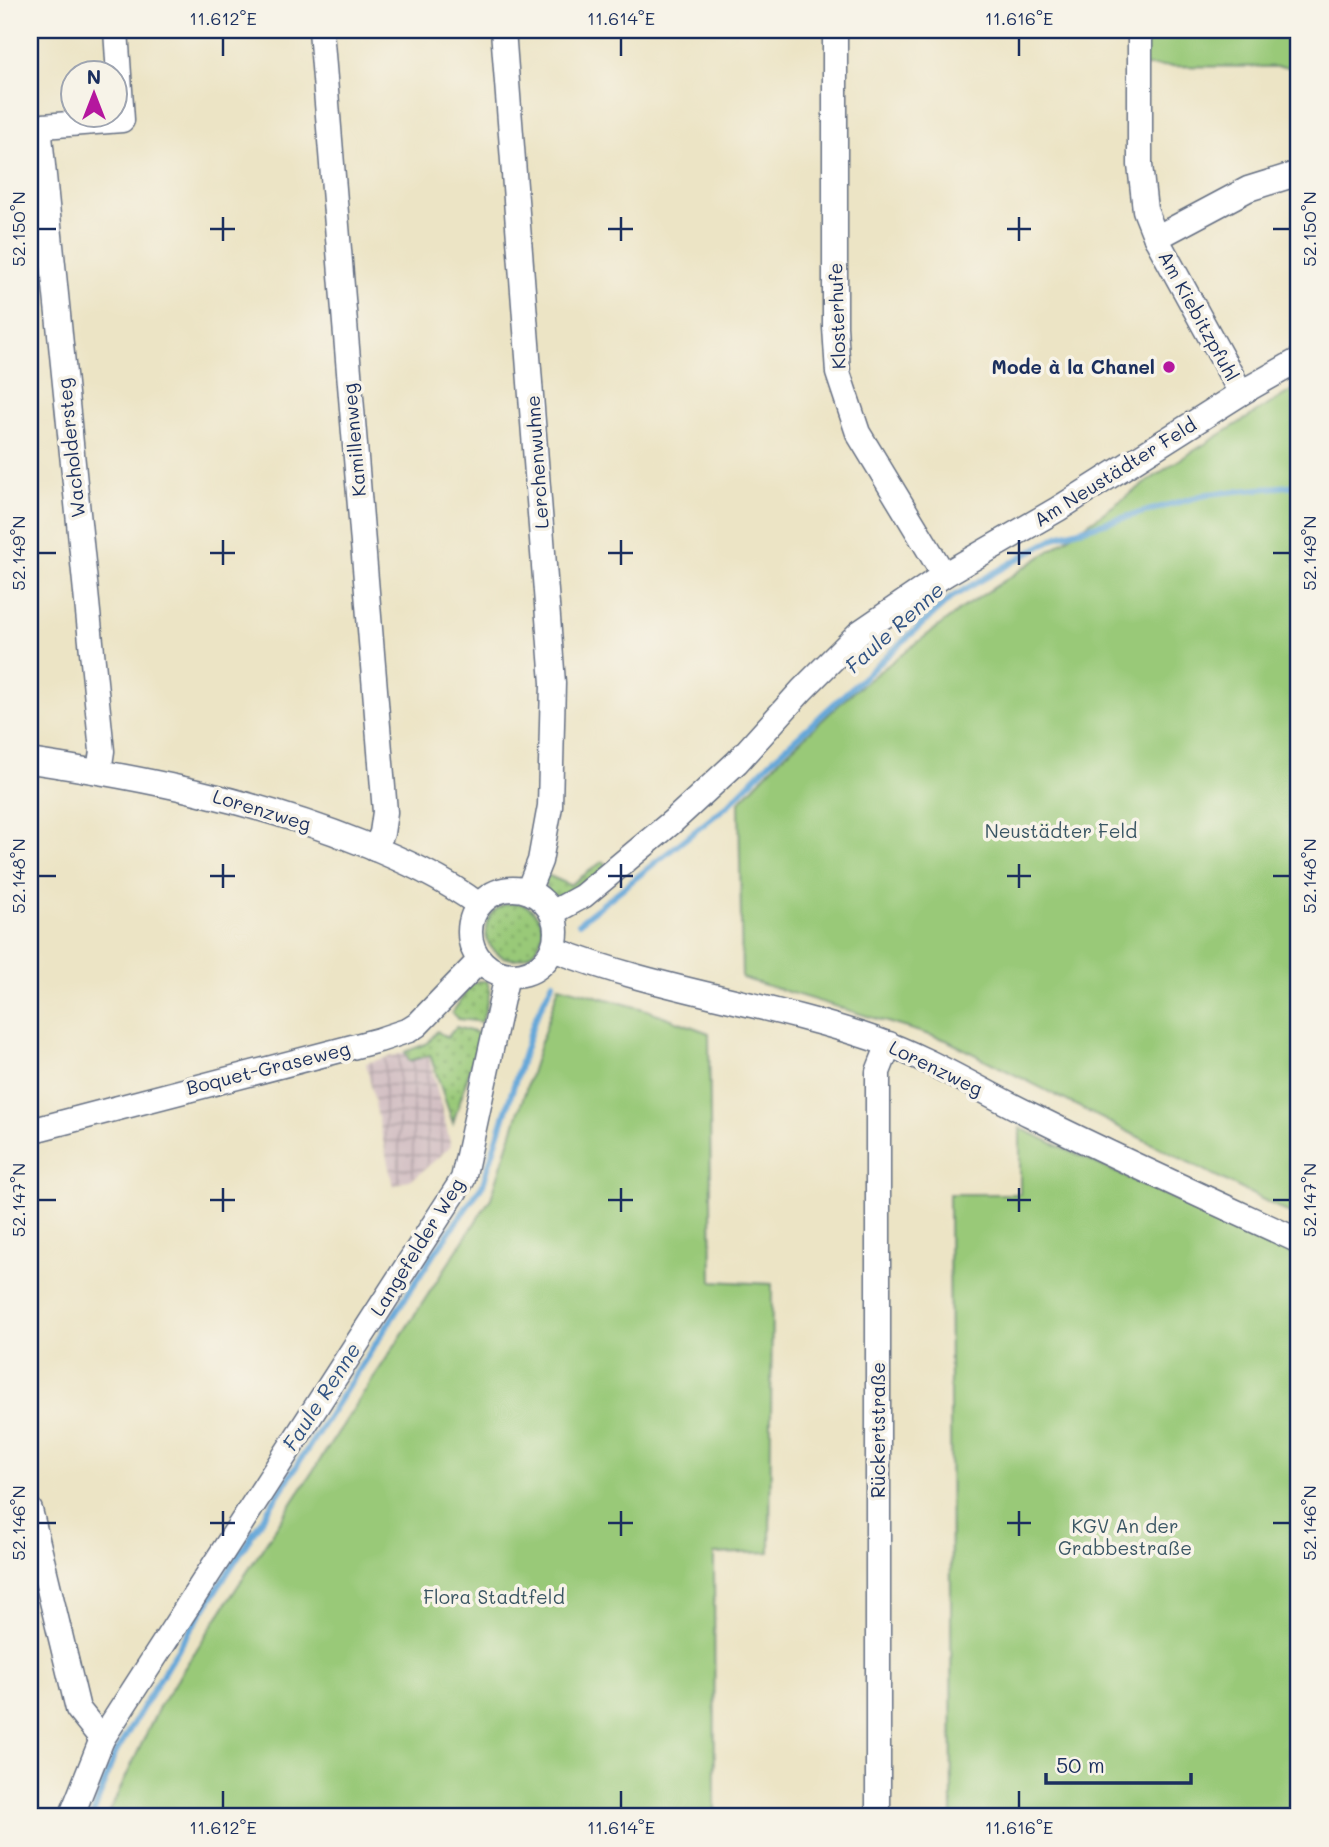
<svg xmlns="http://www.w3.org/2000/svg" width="1329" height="1847" font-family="Mali,sans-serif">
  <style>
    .industrial { fill: url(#industrial-grid) }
    .grass { fill: url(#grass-dots); stroke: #5a7c6b; stroke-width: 2 }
    .garden { fill: #99c978; stroke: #5a7c6b; stroke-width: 2 }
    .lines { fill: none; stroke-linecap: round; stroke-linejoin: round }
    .stream { stroke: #65a7d9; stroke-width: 6 }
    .minor-casing { stroke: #646e82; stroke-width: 27 }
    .minor { stroke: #fff; stroke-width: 24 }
    .ticks { fill: none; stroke: #1b2f5e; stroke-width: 2.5 }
    .poi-dot { fill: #b5179e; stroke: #f7f3e8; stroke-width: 2.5 }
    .labels { text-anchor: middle; stroke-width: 7; stroke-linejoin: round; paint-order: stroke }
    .street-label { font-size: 19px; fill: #1b2f5e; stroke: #f7f3e8 }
    .poi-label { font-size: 19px; font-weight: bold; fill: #1b2f5e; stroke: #f7f3e8; text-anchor: end }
    .park-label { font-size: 19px; fill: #3a5664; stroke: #f7f3e8 }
    .water-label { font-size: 21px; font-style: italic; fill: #315383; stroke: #f7f3e8 }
    .neatline { fill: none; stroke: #1b2f5e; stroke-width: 2.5 }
    .ticks-label { font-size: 18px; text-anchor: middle; fill: #1b2f5e }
  </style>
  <defs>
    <pattern id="industrial-grid" width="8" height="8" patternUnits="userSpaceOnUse" patternTransform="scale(1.75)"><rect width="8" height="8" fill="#d2bec2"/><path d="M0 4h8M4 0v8" fill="none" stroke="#aa9ba1"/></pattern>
    <pattern id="grass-dots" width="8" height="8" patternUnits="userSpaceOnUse" patternTransform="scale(1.75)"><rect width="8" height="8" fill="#99c978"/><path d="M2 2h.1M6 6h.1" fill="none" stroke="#7ca466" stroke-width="1.8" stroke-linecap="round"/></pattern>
  </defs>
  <rect width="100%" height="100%" fill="#f7f3e8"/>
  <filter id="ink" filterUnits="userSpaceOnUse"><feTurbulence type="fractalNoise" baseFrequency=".0143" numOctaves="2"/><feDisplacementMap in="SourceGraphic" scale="14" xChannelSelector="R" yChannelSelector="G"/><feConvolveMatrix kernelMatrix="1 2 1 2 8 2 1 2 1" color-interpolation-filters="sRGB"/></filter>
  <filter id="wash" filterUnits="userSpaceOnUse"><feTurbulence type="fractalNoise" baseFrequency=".00686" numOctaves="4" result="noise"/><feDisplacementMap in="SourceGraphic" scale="28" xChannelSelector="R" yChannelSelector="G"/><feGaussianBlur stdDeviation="1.57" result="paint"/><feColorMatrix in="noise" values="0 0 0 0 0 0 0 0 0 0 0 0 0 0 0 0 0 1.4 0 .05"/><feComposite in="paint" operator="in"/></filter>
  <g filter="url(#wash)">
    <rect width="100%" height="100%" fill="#ece4c5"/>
    <polygon class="industrial" points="403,1053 429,1058 451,1146 416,1177 393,1186 366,1063"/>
    <g class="grass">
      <path d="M 603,861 L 607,866 C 591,878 542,922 545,874 L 570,885 Z"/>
      <circle cx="514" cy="931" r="28"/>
      <polygon points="478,981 487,981 490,991 482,1022 458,1019 452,1013 470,986"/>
      <polygon points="456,1027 481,1034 453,1123 430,1055 409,1061 405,1052 428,1043 437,1031 447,1038"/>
    </g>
    <g class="garden">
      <polygon points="1139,30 1299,30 1299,67 1139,66"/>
      <polygon points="1299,386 1299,1218 946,1040 742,978 739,802 777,762 854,691 961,609 1048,552 1171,465"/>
      <polygon points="559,986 647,1010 709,1033 712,1281 772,1284 770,1552 714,1554 715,1817 107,1817 159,1707 491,1198"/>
      <polygon points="1020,1128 1299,1257 1299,1817 952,1817 949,1194 1020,1194"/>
    </g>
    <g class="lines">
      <g class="stream">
        <polyline points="579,923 728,805 771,761 952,597 1058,536 1208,494 1299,485"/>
        <polyline points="92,1817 114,1756 171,1660 431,1258 483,1184 534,1021 553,982"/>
      </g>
    </g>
  </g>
  <g filter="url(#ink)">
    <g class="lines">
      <defs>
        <g id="minor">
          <polyline points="321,30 385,812 382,833 375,849"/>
          <polyline points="503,30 553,683 550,806 540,861 528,891"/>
          <polyline points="835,30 835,327 838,373 858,433 944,575"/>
          <polyline points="1140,30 1140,165 1145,210 1156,238 1241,393"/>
          <polyline points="39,126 102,751 99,771"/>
          <polyline points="30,127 122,120 116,30"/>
          <polyline points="1156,238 1248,189 1299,173"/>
          <path d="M 30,761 C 143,778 254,800 361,843 C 403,860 443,878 479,905"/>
          <circle cx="513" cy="932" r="43"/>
          <polyline points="552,913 583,896 672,822 737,762 802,690 859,633 944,575 1058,509 1241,393 1299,360"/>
          <path d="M 553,949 C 656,990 769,1003 874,1039 C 929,1058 979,1090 1031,1115 C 1119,1159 1210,1200 1299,1241"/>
          <polyline points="30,1131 379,1040 409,1030 417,1025 480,960"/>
          <polyline points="30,1510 78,1709 102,1739"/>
          <polyline points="71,1817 102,1739 463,1179 507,975"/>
          <polyline points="878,1817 878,1072 889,1044"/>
        </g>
      </defs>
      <use href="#minor" class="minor-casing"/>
      <use href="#minor" class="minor"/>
    </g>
  </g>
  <path class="ticks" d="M 223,38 L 223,56M 621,38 L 621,56M 1019,38 L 1019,56M 223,217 L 223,241M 621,217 L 621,241M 1019,217 L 1019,241M 38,229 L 56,229M 210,229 L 235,229M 608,229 L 633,229M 1007,229 L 1031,229M 1273,229 L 1290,229M 223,540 L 223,565M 621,540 L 621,565M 1019,540 L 1019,565M 38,553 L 56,553M 210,553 L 235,553M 608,553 L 633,553M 1007,553 L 1031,553M 1273,553 L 1290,553M 223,864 L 223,888M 621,864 L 621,888M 1019,864 L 1019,888M 38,876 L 56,876M 210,876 L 235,876M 608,876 L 633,876M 1007,876 L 1031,876M 1273,876 L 1290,876M 223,1188 L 223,1212M 621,1188 L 621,1212M 1019,1188 L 1019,1212M 38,1200 L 56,1200M 210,1200 L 235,1200M 608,1200 L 633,1200M 1007,1200 L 1031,1200M 1273,1200 L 1290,1200M 223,1511 L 223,1536M 621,1511 L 621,1536M 1019,1511 L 1019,1536M 38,1523 L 56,1523M 210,1523 L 235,1523M 608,1523 L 633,1523M 1007,1523 L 1031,1523M 1273,1523 L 1290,1523M 223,1791 L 223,1808M 621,1791 L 621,1808M 1019,1791 L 1019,1808"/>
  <circle class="poi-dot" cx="1169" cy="367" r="7"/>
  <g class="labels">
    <g class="street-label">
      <text transform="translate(837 316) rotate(-92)" y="7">Klosterhufe</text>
      <text transform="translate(1199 316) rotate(61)" y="7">Am Kiebitzpfuhl</text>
      <text transform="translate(354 440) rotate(-95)" y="7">Kamillenweg</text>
      <text transform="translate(71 448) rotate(-96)" y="7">Wacholdersteg</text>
      <text transform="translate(537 462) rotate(-94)" y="7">Lerchenwuhne</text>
      <text transform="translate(1115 472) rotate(-32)" y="7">Am Neustädter Feld</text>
      <text transform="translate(262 810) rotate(17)" y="7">Lorenzweg</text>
      <text transform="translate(268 1068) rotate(-14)" y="7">Boquet-Graseweg</text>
      <text transform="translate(936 1068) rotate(26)" y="7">Lorenzweg</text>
      <text transform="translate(417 1247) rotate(-58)" y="7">Langefelder Weg</text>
      <text transform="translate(878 1430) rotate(-90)" y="7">Rückertstraße</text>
    </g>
    <g class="poi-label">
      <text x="1155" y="374">Mode à la Chanel</text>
    </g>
    <g class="park-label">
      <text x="1061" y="838">Neustädter Feld</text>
      <text x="1125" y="1533">KGV An der<tspan x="1125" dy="22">Grabbestraße</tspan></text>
      <text x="494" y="1604">Flora Stadtfeld</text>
    </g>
    <g class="water-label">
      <text transform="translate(895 628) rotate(-42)" y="7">Faule Renne</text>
      <text transform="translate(322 1397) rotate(-57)" y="7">Faule Renne</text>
    </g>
  </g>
  <rect width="1329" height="1847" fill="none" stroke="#f7f3e8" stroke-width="77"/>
  <g transform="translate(94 94)"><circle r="33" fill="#f7f3e8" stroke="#9fa5b1" stroke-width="2"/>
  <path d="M0-5L12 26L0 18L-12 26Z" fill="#b5179e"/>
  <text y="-10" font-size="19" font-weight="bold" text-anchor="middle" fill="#1b2f5e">N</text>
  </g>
  <path d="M1046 1773v10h145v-10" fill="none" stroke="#1b2f5e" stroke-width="3.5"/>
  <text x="1056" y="1773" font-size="21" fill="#1b2f5e" stroke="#f7f3e8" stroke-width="5" paint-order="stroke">50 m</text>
  <rect x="38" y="38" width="1252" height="1770" class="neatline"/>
  <g class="ticks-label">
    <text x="223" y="25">11.612°E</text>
    <text x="621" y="25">11.614°E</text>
    <text x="1019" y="25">11.616°E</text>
    <text transform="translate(19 229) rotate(-90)" y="6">52.150°N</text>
    <text transform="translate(1310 229) rotate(-90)" y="6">52.150°N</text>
    <text transform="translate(19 553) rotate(-90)" y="6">52.149°N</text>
    <text transform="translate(1310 553) rotate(-90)" y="6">52.149°N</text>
    <text transform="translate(19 876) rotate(-90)" y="6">52.148°N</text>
    <text transform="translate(1310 876) rotate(-90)" y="6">52.148°N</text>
    <text transform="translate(19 1200) rotate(-90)" y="6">52.147°N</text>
    <text transform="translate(1310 1200) rotate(-90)" y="6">52.147°N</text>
    <text transform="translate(19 1523) rotate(-90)" y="6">52.146°N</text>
    <text transform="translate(1310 1523) rotate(-90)" y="6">52.146°N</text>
    <text x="223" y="1834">11.612°E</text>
    <text x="621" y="1834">11.614°E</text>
    <text x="1019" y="1834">11.616°E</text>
  </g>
</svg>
